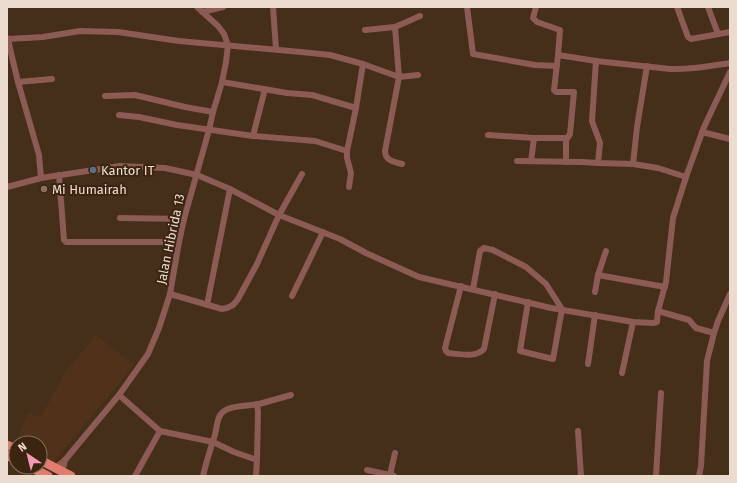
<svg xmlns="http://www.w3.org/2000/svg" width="737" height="483" font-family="'Fira Sans',sans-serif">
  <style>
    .built { fill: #4f3219 }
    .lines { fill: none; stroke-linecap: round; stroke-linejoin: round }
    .minor { stroke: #8c5b53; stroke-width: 6 }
    .primary { stroke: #e17d6f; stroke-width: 9 }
    .service-dot { fill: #5c6f8a; stroke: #3b2410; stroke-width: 1.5 }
    .education-dot { fill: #8d6e63; stroke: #3b2410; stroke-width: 1.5 }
    .labels { text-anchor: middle; stroke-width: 4; stroke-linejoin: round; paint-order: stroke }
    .poi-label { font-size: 13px; fill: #ecdcd0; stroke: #3b2410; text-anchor: start }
    .street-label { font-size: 13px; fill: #ecdcd0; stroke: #3b2410 }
  </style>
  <rect width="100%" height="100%" fill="#452e1a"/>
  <polygon class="built" points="96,335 134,365 54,462 40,457 40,443 17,443 20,432 28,413 41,417 65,372"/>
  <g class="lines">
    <g class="minor">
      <polyline points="273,7 276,49"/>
      <polyline points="467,7 473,54 535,65 557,66"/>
      <polyline points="536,7 533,18 537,22 560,30 558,55 554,90 556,92 574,92 570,134 566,140 566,162"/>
      <polyline points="677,7 688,37 691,39 730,32"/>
      <polyline points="708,7 718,34"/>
      <polyline points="202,12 223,7"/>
      <path d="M 395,27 L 399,77 L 385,151 C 385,161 395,162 402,164"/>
      <polyline points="365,30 395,27 420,16"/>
      <polyline points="7,38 8,39 12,57 18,82 39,155 41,178"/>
      <polyline points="8,39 43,37 80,31 118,32 179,41 301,52 330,55 363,64 399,77 418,75"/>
      <path d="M 558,55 L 596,61 L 670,69 C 690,70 710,66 730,63"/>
      <polyline points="596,61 592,121 600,143 598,163"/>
      <polyline points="18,82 52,79"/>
      <polyline points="222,82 287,93 312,95 356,108"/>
      <polyline points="105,96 135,95 185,107 213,112"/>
      <polyline points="119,115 139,117 177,125 253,136 315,141 347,151"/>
      <polyline points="702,132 730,139"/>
      <polyline points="488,135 534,138 567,138"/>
      <polyline points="253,136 265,89"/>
      <polyline points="517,161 582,162 598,163 633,164 658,168 686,177"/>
      <polyline points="531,161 534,138"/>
      <polyline points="633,164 637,127 647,66"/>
      <polyline points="59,175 64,240 66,242 179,242"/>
      <polyline points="7,187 41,178 120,166 165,168 197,175 230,189 279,215 340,239 366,253 419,277 551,308 633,322 653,323 657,322 658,311 666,282 673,218 686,177 704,127 730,72"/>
      <polyline points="349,187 351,173 347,158 347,151 356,108 363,64"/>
      <polyline points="120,218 184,219"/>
      <polyline points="598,275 665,287"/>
      <path d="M 461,286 L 445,348 L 446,351 L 448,353 C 459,354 476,358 484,349 L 495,294"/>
      <polyline points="473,289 480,251 484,248 493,250 526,267 546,284 562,309 553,359 520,351 528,302"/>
      <polyline points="595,292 598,275 606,251"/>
      <polyline points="170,294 222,309 227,308 233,305 238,299 257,264 279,215 302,174"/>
      <polyline points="292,296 323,232"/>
      <polyline points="207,305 230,189"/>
      <polyline points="658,311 689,320 696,328 714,333"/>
      <polyline points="588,364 595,315"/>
      <polyline points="622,373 633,322"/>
      <polyline points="119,395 160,431"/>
      <polyline points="578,431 581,476"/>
      <polyline points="65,460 119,395 148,354 159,328 170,294 179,242 184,219 209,130 213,112 222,82 226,62 228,45 224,34 218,26 197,7"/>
      <polyline points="55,468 65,460 64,465 60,471"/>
      <polyline points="367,470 390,475"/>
      <polyline points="135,476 160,431 213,442 234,452 257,460"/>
      <path d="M 203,476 C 206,463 210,450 214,438 C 217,430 216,420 221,414 C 228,405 248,406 259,404 C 270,401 280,398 291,395"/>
      <polyline points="256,476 257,460 258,412 257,404"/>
      <polyline points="394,476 390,475 395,453"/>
      <polyline points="656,476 661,393"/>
      <polyline points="699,476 701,466 707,361 714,333 718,321 730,294"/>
    </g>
    <g class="primary">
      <polyline points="7,445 16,449"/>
      <polyline points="7,455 16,460"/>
      <polyline points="40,460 71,476"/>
      <polyline points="30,467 48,476"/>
    </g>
  </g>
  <circle class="service-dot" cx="93" cy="170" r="4"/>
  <circle class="education-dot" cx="44" cy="189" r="4"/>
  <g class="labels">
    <g class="poi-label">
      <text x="101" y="175">Kantor IT</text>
      <text x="52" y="194">Mi Humairah</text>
    </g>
    <g class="street-label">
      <text transform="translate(170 239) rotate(-78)" y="5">Jalan Hibrida 13</text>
    </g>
  </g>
  <rect width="737" height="483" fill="none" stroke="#ecdcd0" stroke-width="16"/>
  <g transform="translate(28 455) rotate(325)"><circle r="19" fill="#3b2410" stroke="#826e5d"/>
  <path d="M0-3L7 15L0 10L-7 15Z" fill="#f19ab2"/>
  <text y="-6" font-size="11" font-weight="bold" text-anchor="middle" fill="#ecdcd0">N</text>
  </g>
</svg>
